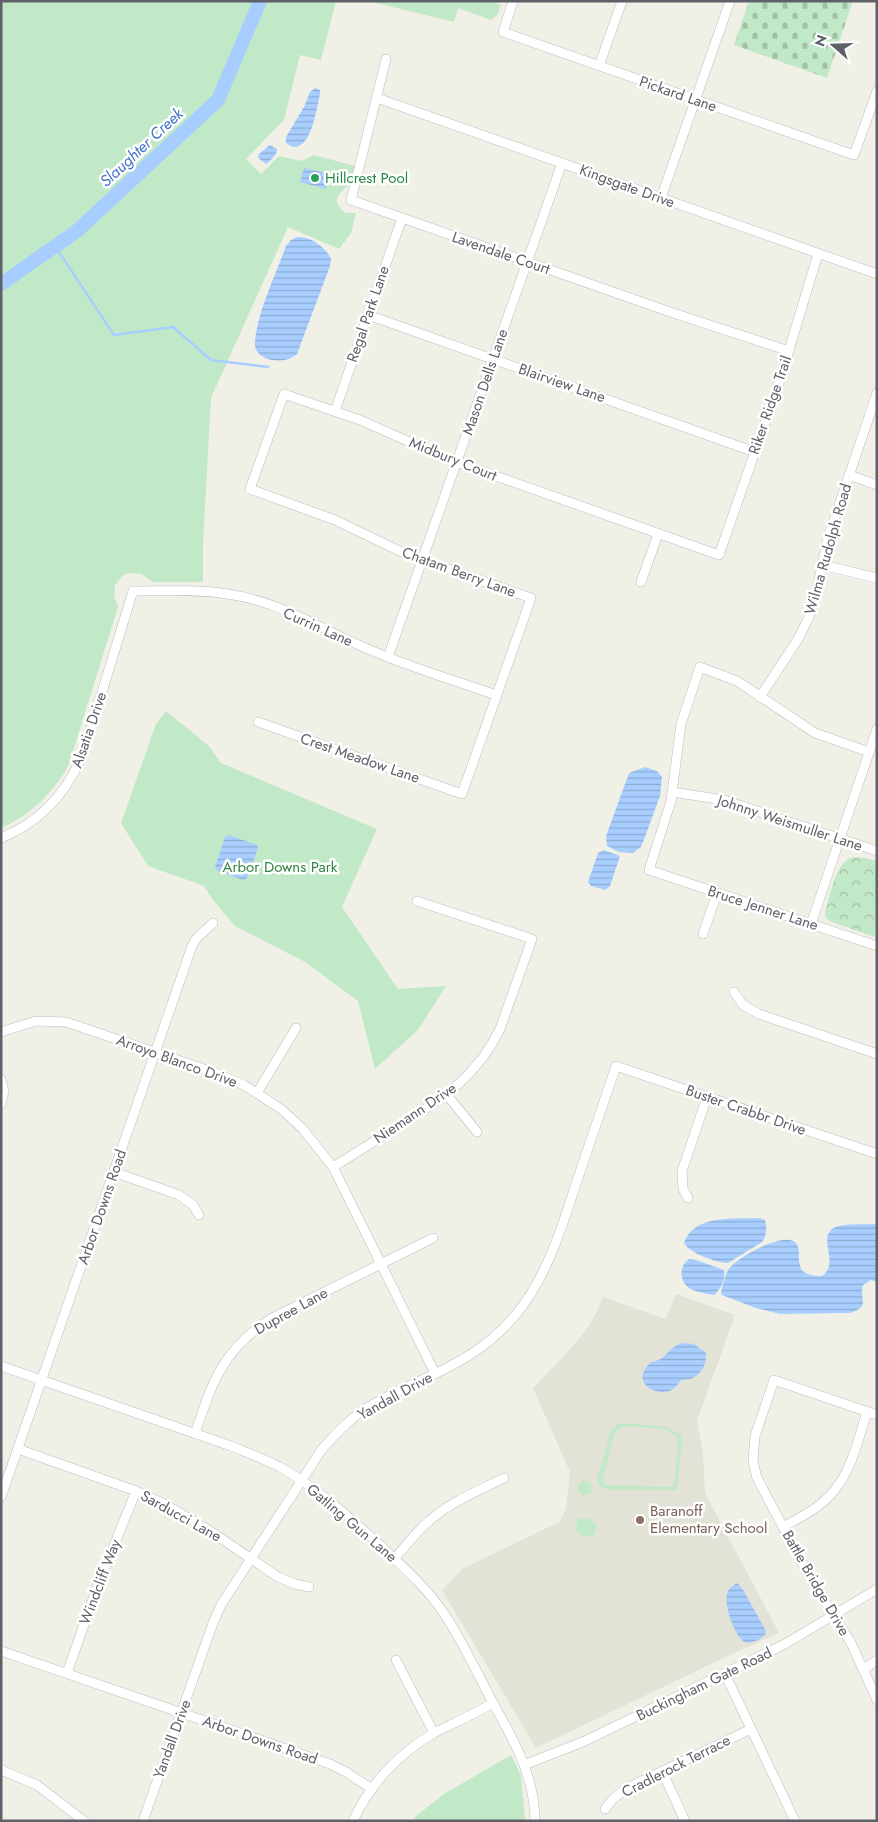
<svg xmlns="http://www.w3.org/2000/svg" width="878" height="1822" font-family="Jost,sans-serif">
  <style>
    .education { fill: #e3e2d7 }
    .forest { fill: url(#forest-crowns) }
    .cemetery { fill: url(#cemetery-stones) }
    .park { fill: #c2e9c7; fill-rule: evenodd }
    .water { fill: url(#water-rules) }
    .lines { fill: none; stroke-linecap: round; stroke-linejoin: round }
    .stream { stroke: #a8ceff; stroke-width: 2.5 }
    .river { stroke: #a8ceff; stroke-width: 14 }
    .street-casing { stroke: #bbbdc3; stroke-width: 10 }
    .street { stroke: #fff; stroke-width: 9 }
    .leisure-dot { fill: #2e9e5b; stroke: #fff; stroke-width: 2 }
    .education-dot { fill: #8d6e63; stroke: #fff; stroke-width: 2 }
    .labels { text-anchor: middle; stroke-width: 5; stroke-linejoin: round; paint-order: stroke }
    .street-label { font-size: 15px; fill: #5e6168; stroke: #fff }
    .leisure-label { font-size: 15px; fill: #27864d; stroke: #fff; text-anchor: start }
    .park-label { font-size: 15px; fill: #30843f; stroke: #fff }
    .education-label { font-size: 15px; fill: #785e54; stroke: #fff; text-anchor: start }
    .water-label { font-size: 16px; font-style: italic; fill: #4374ca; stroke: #fff }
  </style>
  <defs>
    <pattern id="forest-crowns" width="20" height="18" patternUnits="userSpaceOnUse" patternTransform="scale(1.25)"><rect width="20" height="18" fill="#c2e9c7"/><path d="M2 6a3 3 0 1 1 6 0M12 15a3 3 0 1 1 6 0" fill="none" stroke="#a1c0a5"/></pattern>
    <pattern id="cemetery-stones" width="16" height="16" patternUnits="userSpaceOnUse" patternTransform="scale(1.25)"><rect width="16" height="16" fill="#c2e9c7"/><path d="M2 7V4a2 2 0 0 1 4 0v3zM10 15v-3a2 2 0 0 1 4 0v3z" fill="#a1c0a5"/></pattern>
    <pattern id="water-rules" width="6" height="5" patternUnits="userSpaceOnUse" patternTransform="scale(1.25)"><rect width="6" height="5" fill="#a8ceff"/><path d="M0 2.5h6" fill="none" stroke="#8cabd2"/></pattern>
  </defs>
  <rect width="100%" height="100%" fill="#f1f0e7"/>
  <polygon class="education" points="676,1294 735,1315 697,1421 703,1454 705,1493 779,1633 734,1653 536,1748 442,1590 462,1569 559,1522 566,1509 570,1472 533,1388 564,1356 586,1330 597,1312 603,1297 666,1319"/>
  <path class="forest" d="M 853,857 L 865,858 L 877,861 L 875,937 L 829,921 L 825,916 L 825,912 C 830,897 835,862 853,857 Z"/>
  <polygon class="cemetery" points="749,1 853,1 827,78 734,45"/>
  <g class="park">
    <path d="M 1,1 L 336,1 L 321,60 L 300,55 L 284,120 L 246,159 L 261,174 L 279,156 L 302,161 L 314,155 L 355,166 C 353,171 353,178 350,182 C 344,193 326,197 346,213 L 356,213 L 351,233 L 339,249 L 288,227 L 211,398 L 203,544 L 203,582 L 153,582 L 141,574 L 129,573 L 123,575 L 115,585 L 114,596 L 118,607 L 69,764 C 53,793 32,814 1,828 Z"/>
    <polygon points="368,1 491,1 501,5 497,15 491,20 458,8 454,22"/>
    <polygon points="166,711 209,746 221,763 377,829 342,907 398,989 446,986 418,1030 375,1069 358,1001 305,962 235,926 213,900 204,886 148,866 121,823 156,724"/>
    <path d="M 624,1423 L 667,1427 L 680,1434 L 682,1442 L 677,1490 L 608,1490 L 599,1486 L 597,1479 L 611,1431 L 618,1424 ZM 625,1426 L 665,1429 L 676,1436 L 678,1444 L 674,1484 L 673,1487 L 605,1485 L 603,1479 L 614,1434 L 618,1429 Z"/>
    <circle cx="585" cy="1488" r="7"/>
    <polygon points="580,1518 589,1519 597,1524 595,1533 591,1537 582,1536 576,1531 577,1520"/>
    <polygon points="511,1755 521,1775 525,1821 413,1821 416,1816 444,1794"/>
  </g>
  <g class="water">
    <path d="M 315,88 L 320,90 L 320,94 C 317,107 310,161 286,143 L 286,137 L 304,107 L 310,92 Z"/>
    <path d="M 270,145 L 277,149 C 277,155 271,160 266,164 L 258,158 L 259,154 Z"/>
    <polygon points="304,168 330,174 326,189 300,182"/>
    <path d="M 297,237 C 310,236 326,247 331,259 L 330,266 L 297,354 C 285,366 253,361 255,342 C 257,313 276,274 286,246 L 291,240 Z"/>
    <polygon points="645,767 657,771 662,777 660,796 645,837 641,847 633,853 619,852 607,846 606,836 629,773"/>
    <polygon points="229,835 257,845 258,848 247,878 243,880 218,871 215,867 225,837"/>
    <polygon points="604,850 620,856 610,886 605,890 591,886 588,882 598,853"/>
    <path d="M 760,1218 L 765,1220 C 767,1228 767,1235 762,1242 L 728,1263 C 717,1263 689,1253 684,1243 C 693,1214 737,1219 760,1218 Z"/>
    <path d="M 877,1224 L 877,1282 L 871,1280 L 863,1285 C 859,1301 871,1306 850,1313 L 780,1314 L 756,1308 L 722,1295 L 721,1292 C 723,1285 725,1276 728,1270 C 736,1258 779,1234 793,1241 C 808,1248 785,1277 822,1276 C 841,1263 815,1235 836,1227 C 848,1223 864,1225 877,1224 Z"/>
    <path d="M 689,1259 L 696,1260 L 724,1270 C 726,1278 721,1290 714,1295 C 706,1294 696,1292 689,1288 C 679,1281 679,1266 689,1259 Z"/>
    <path d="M 684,1343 L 694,1344 L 706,1353 C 707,1363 702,1373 693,1378 C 690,1380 684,1379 681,1380 C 678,1383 676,1387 673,1389 C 662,1398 630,1386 648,1365 C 652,1360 657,1362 662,1358 C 671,1351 672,1345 684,1343 Z"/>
    <path d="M 737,1583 L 742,1588 L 765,1629 L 766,1632 C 764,1637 762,1638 758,1640 C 754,1641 751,1643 747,1643 C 735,1640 724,1605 727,1595 C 728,1589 732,1586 737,1583 Z"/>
  </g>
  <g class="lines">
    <polyline class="stream" points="55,246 114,335 173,327 211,360 268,367"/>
    <polyline class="river" points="1,284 77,231 218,100 260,1"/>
    <defs>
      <g id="street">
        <polyline points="513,1 503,32 854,155 877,91"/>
        <polyline points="386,59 351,200 673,313 789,351"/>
        <polyline points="599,66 622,1"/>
        <polyline points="377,98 877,274"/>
        <polyline points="661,198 730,1"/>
        <polyline points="368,315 755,452"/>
        <polyline points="335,411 402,218"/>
        <polyline points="849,475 877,485"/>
        <polyline points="822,565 877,578"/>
        <polyline points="641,582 658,534"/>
        <polyline points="388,657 562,163"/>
        <polyline points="760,697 798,639 809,617 814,603 828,538 877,393"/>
        <polyline points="258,722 462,794 531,598 408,555 335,520 250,489 284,394 360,420 448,459 719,555 779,383 818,254"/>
        <polyline points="869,752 815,733 737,681 700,667 681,724 671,801 649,870 877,946"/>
        <polyline points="672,792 724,800 877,851"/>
        <path d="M 1,838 C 41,822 67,792 83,754 L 133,591 C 164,591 196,589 227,594 C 275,600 318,627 361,646 C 405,666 451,679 496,695"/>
        <polyline points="811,924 877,729"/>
        <polyline points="703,934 717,893"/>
        <polyline points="734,992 743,1005 759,1014 877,1054"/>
        <polyline points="1,1032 36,1021 66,1022 213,1072 244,1085 281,1109 302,1128 333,1167 435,1373"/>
        <polyline points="1,1079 4,1091 1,1104"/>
        <polyline points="257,1093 296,1028"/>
        <polyline points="447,1095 477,1132"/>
        <path d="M 333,1167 C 356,1153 379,1138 402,1124 C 445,1097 477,1076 500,1029 L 532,939 L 417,901"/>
        <polyline points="114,1172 179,1195 193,1205 199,1215"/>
        <polyline points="688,1198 683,1189 682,1171 707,1097"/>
        <path d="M 1,1366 L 231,1446 C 248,1453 264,1459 280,1467 C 317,1488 349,1517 381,1546 C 403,1567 426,1587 443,1612 C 462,1640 476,1671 492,1701 C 513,1739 535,1776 535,1821"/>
        <polyline points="877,1415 774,1380 755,1436 753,1461 757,1478 808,1574 851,1643 877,1700"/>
        <path d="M 195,1434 C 212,1382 223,1349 272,1318 L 433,1238"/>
        <polyline points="18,1449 136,1491 165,1504 210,1531 278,1577 295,1584 309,1587"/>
        <polyline points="1,1497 192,946 196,939 213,923"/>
        <path d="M 783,1527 C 797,1519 812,1512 823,1502 C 850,1480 857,1443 867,1412"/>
        <path d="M 394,1559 C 406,1546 416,1532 429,1521 C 450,1502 478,1491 504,1478"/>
        <polyline points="1,1651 330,1764 346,1772 372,1789"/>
        <polyline points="396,1660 434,1733"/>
        <polyline points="864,1669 877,1660"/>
        <polyline points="67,1673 98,1585 136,1491"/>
        <polyline points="725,1674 795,1821"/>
        <polyline points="524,1765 585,1741 785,1644 877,1589"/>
        <polyline points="1,1770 37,1785 84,1821"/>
        <polyline points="662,1771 685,1821"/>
        <polyline points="605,1809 612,1800 625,1789 751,1729"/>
        <path d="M 143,1821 L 213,1623 L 221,1605 L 322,1449 C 336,1434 349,1419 367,1408 C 400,1387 438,1376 471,1354 C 537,1312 554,1250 577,1181 C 590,1142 603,1104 616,1066 L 877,1154"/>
        <path d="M 353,1821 C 370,1784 399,1753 434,1733 C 454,1723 474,1714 493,1703"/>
      </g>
    </defs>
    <use href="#street" class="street-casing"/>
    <use href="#street" class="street"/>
  </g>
  <circle class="leisure-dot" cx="315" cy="178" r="5"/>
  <circle class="education-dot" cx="640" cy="1520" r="5"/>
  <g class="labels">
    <g class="street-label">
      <text transform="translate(678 94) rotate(19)" y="5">Pickard Lane</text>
      <text transform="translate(627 186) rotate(20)" y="5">Kingsgate Drive</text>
      <text transform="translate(501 253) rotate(19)" y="5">Lavendale Court</text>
      <text transform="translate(368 314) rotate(-71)" y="5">Regal Park Lane</text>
      <text transform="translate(485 382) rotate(-71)" y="5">Mason Dells Lane</text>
      <text transform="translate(562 383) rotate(19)" y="5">Blairview Lane</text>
      <text transform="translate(770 405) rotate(-71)" y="5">Riker Ridge Trail</text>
      <text transform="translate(453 459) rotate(22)" y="5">Midbury Court</text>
      <text transform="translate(828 549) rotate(-74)" y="5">Wilma Rudolph Road</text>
      <text transform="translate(459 572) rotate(20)" y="5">Chatam Berry Lane</text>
      <text transform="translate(318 627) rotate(24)" y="5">Currin Lane</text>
      <text transform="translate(89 730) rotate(-71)" y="5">Alsatia Drive</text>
      <text transform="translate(360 758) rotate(19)" y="5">Crest Meadow Lane</text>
      <text transform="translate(790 823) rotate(18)" y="5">Johnny Weismuller Lane</text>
      <text transform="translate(763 908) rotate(18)" y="5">Bruce Jenner Lane</text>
      <text transform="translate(177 1061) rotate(20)" y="5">Arroyo Blanco Drive</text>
      <text transform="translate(746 1110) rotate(19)" y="5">Buster Crabbr Drive</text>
      <text transform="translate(415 1113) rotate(-34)" y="5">Niemann Drive</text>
      <text transform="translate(102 1207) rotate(-71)" y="5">Arbor Downs Road</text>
      <text transform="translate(291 1311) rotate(-29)" y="5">Dupree Lane</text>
      <text transform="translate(395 1396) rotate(-29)" y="5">Yandall Drive</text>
      <text transform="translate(181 1516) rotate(29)" y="5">Sarducci Lane</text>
      <text transform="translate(352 1523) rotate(40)" y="5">Gatling Gun Lane</text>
      <text transform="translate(100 1582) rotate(-69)" y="5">Windcliff Way</text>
      <text transform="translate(816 1583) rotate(60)" y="5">Battle Bridge Drive</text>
      <text transform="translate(704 1684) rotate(-26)" y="5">Buckingham Gate Road</text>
      <text transform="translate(172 1739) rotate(-70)" y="5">Yandall Drive</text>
      <text transform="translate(260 1740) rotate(19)" y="5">Arbor Downs Road</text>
      <text transform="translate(676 1766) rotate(-27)" y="5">Cradlerock Terrace</text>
    </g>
    <g class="leisure-label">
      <text x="325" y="183">Hillcrest Pool</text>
    </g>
    <g class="park-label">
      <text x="280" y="872">Arbor Downs Park</text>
    </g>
    <g class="education-label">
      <text x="650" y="1516">Baranoff<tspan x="650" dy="17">Elementary School</tspan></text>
    </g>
    <g class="water-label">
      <text transform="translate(141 147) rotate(-43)" y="6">Slaughter Creek</text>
    </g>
  </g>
  <rect width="878" height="1822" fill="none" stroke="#5e6168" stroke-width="5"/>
  <g transform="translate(833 45) rotate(290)" stroke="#ffffff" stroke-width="4" paint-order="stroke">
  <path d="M0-4L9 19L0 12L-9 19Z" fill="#5e6168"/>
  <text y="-8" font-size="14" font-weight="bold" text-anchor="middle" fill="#5e6168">N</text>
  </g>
</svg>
